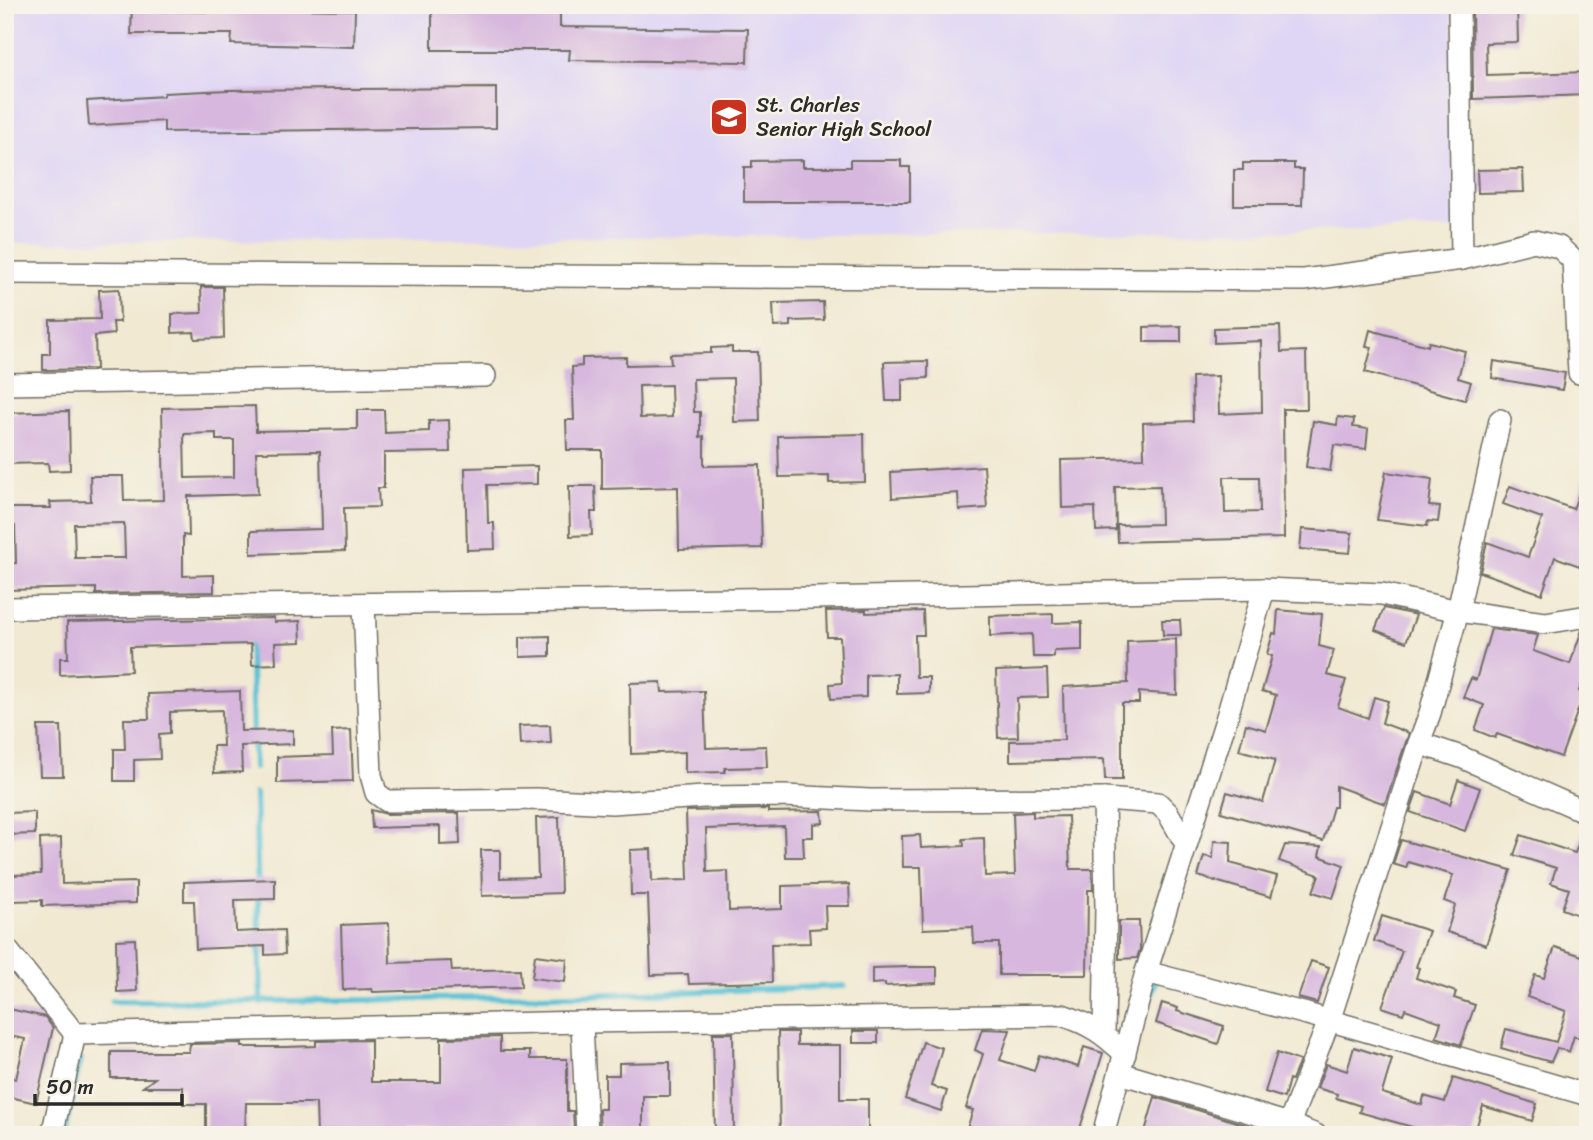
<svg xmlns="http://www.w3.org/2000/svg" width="1593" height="1140" font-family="Sriracha,sans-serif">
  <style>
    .built { fill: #dfd5f5 }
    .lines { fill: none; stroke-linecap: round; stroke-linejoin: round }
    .stream { stroke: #58c1d5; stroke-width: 6 }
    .building { fill: #d7b7de; fill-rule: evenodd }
    .minor-casing { stroke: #706e65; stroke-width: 24 }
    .minor { stroke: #fff; stroke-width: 21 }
    .labels { text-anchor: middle; stroke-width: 5; stroke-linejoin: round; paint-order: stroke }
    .poi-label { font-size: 21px; fill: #2b2b2b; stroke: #f7f3e8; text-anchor: start }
  </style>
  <rect width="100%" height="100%" fill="#f7f3e8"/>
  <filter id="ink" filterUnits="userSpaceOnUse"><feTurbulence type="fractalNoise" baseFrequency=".0143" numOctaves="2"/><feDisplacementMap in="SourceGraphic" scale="14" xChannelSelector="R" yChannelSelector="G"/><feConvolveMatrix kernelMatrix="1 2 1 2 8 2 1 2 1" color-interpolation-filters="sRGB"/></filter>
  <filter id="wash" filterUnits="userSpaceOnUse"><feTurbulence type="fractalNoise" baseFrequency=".00686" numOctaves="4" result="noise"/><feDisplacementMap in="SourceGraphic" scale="28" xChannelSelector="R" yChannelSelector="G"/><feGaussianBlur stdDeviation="1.57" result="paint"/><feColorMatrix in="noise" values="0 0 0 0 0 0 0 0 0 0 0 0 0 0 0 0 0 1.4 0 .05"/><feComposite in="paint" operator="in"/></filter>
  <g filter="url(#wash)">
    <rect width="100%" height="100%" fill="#f1e9d2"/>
    <polygon class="built" points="5,5 1452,5 1455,229 5,243"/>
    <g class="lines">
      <g class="stream">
        <polyline points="250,636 254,767"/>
        <polyline points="255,794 261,1002"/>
        <path d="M 112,1001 C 356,1003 600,995 844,986"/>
        <polyline points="1148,1003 1156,980"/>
        <polyline points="64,1135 80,1060"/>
      </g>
    </g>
    <g id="blocks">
      <g class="building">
        <polygon points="132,5 148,5 148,11 232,12 232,8 355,10 354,47 231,44 232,34 131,34"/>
        <polygon points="1472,5 1517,5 1518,42 1486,43 1487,75 1588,72 1588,95 1473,99"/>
        <polygon points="432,10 560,11 560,27 748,29 747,62 569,60 570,50 432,50"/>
        <polygon points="496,88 496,128 164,132 164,121 89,126 87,101 164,96 164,93 228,90"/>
        <polygon points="803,160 803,167 850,167 850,160 901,160 901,167 910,167 910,202 744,202 744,167 752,167 752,161"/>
        <polygon points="1243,163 1294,163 1294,169 1303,169 1302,205 1234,205 1234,170 1243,170"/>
        <polygon points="1523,169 1524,192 1478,193 1477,170"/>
        <polygon points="201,287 223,287 224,338 195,339 194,332 172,333 172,314 202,313"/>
        <polygon points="119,289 120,322 113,322 114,334 95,336 96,369 43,370 43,354 50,354 50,320 100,319 99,290"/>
        <polygon points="823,302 824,320 791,321 791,326 774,327 773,303"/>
        <polygon points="1181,326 1181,342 1144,342 1144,327"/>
        <path d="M 1280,326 L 1281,352 L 1306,351 L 1307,409 L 1283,409 L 1284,538 L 1118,542 L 1117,525 L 1161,524 L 1160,486 L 1115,487 L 1116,530 L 1096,531 L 1095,507 L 1062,508 L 1061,460 L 1144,458 L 1143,423 L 1193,421 L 1192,377 L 1218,376 L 1219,414 L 1262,412 L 1261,341 L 1214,343 L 1214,328 ZM 1224,477 L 1259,477 L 1260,512 L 1225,513 Z"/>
        <polygon points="1370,330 1428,346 1429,342 1465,351 1458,378 1471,382 1465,400 1365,372 1372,347 1366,346"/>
        <path d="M 732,347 L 732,352 L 758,352 L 760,421 L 734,422 L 733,378 L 693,379 L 694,412 L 700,412 L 700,437 L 704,436 L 704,466 L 760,465 L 762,548 L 679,550 L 678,487 L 602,489 L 602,450 L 567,450 L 566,420 L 574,420 L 572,367 L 582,366 L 582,358 L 626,357 L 626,365 L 671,364 L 670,354 L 711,353 L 711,348 ZM 671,385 L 672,417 L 640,418 L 639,386 Z"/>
        <polygon points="928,361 928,378 902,379 902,401 886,401 884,362"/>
        <polygon points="1494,361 1565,373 1562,390 1492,378"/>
        <path d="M 255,406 L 256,431 L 357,429 L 357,410 L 384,410 L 385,433 L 429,431 L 429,421 L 449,420 L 450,452 L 384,453 L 384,488 L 378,488 L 379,507 L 344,508 L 345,551 L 251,554 L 251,531 L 322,529 L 320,451 L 256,452 L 258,494 L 188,496 L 189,536 L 183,535 L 183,576 L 214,575 L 214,592 L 96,594 L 96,588 L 5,590 L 5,564 L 16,563 L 15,526 L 5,526 L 5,508 L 51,508 L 50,502 L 91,501 L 90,476 L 123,476 L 124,501 L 164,500 L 162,408 ZM 216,433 L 216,440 L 234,440 L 234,477 L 185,478 L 184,434 ZM 124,523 L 125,558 L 75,558 L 74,524 Z"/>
        <polygon points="69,411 70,470 49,471 48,463 5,464 5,413"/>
        <polygon points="1338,417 1354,419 1353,427 1368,429 1366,449 1334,445 1330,471 1306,467 1313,421 1337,425"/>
        <polygon points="864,434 865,482 829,483 829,476 779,477 778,436"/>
        <polygon points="537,466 537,484 487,485 488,523 494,523 495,549 467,550 465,468"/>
        <polygon points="984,466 987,508 959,510 958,493 892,498 891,472"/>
        <polygon points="1386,472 1432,479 1429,506 1440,507 1438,522 1428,521 1427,526 1377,520"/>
        <polygon points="1586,475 1588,475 1588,569 1555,557 1542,594 1480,572 1487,542 1528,557 1542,518 1503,504 1510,486 1573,509"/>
        <polygon points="569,486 595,486 596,512 591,512 592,535 570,536"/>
        <polygon points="1302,529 1352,533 1350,553 1300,549"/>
        <polygon points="1384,608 1416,615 1406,642 1375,630"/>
        <polygon points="866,610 866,613 923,611 924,635 915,635 916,677 929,677 929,693 897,694 897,674 866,675 866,697 831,699 830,684 842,683 840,637 827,637 826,611"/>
        <polygon points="1278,610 1322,614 1319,646 1334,650 1327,675 1346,680 1338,707 1368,718 1374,697 1388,701 1382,723 1409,733 1385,804 1336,786 1336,807 1333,807 1323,841 1221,812 1227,792 1263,802 1275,760 1239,750 1246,724 1266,730 1276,695 1262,691 1272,656 1267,654 1273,633 1276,634"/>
        <polygon points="1053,614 1053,623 1082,622 1082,650 1054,651 1054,657 1033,657 1032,634 990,636 990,616"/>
        <polygon points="274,618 274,622 300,621 301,642 275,643 276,664 252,665 251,644 130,647 131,671 60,675 60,658 68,658 67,622"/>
        <polygon points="1162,620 1180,620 1181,635 1163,635"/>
        <polygon points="1491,629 1538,635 1533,651 1570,664 1582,630 1588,629 1588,666 1579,691 1584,693 1561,757 1497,734 1495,738 1475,730 1484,705 1463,697 1471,678 1476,680"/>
        <polygon points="550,636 550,656 520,657 520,637"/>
        <polygon points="1176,639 1177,695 1139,692 1139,703 1122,703 1122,780 1105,780 1104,759 1010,761 1010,741 1064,740 1063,687 1128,683 1127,641"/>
        <polygon points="1047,669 1048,697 1017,698 1018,737 998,738 996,671"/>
        <polygon points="661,682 662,692 704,691 706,748 766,746 767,767 725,768 725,772 685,773 685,752 631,754 630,683"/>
        <polygon points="240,691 241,731 293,730 293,744 241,746 242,772 214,773 213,746 223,746 222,710 170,712 170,733 159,734 160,759 134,760 134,781 114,781 114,749 125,749 124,719 149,719 148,694"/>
        <polygon points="550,725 551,743 520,745 519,726"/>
        <polygon points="38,726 61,726 63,776 40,776"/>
        <polygon points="351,730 353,781 277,783 277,757 333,755 332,731"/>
        <polygon points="1458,780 1480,788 1465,831 1410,812 1417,792 1450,804"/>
        <polygon points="768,809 768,812 822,811 823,823 813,824 813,837 803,837 804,857 785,857 784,826 706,829 707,872 728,871 729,911 782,909 782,886 849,884 850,906 825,906 826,928 809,929 810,943 771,944 772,982 689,984 688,974 651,975 648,895 631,895 630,850 651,849 652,881 688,880 686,811"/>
        <polygon points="371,810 387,814 459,813 460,844 440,845 440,826 372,828"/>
        <polygon points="35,812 35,834 5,835 5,813"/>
        <polygon points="1033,812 1033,817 1068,816 1070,869 1092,869 1093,890 1088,890 1087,975 999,975 999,943 974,943 973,927 923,929 921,867 903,867 902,836 920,835 921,848 964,846 963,839 984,838 985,876 1015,875 1013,813"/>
        <polygon points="559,817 561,893 482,896 481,850 500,850 500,878 538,877 536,818"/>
        <polygon points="1585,825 1588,826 1588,896 1581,916 1562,909 1569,889 1551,883 1556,868 1514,855 1521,835 1575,853"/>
        <polygon points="61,838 62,884 136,882 136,903 42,906 42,900 13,901 12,875 41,874 40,839"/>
        <polygon points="1401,840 1511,870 1486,945 1447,932 1455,905 1444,901 1453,875 1408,862 1406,868 1393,864"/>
        <polygon points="1214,841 1231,842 1230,863 1277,876 1271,897 1198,876 1204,856 1213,858"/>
        <polygon points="1285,845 1321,847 1319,856 1344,865 1333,898 1313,892 1319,875 1279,861"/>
        <polygon points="275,879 275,899 235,900 236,932 284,930 285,954 265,955 265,946 196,949 194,901 184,901 184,882"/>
        <polygon points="1382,916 1429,931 1416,967 1419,968 1416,978 1456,992 1454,998 1475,1005 1461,1045 1436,1037 1441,1022 1405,1009 1403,1014 1382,1007 1402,951 1374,941"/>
        <polygon points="1119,921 1139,921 1140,949 1137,958 1119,959"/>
        <polygon points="389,923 390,963 451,961 452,971 520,969 521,987 373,992 372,989 343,990 341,925"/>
        <polygon points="135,939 137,991 117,992 116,940"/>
        <polygon points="1555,947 1588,958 1588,1041 1574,1036 1569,1052 1557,1048 1551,1062 1501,1048 1506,1029 1556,1042 1566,1011 1527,997 1535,975 1544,978"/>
        <polygon points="535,955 567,959 565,982 532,978"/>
        <polygon points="1311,961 1329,967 1317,1003 1298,998"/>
        <polygon points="908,967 937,967 937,983 885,986 885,983 872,984 872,968"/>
        <polygon points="1162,1003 1178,1008 1177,1011 1224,1026 1218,1044 1156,1023"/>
        <polygon points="5,1008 45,1017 53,1028 36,1103 5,1096 5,1076 16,1079 25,1039 5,1035"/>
        <polygon points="982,1029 1010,1030 1000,1060 1034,1071 1039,1055 1078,1067 1084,1047 1103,1053 1078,1135 965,1135 973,1110 966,1108 983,1054 975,1050"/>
        <rect x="853" y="1031" width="25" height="12"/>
        <polygon points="778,1032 797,1032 797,1045 840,1045 840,1099 868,1099 868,1135 780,1135"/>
        <polygon points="713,1033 733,1033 734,1135 715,1135"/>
        <polygon points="500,1037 500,1051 530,1051 530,1059 567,1059 567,1111 573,1111 574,1130 531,1130 531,1135 446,1135 446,1130 403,1130 403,1135 317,1135 316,1103 246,1103 245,1135 206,1135 206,1104 183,1104 183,1087 143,1087 155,1078 111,1078 111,1052 189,1052 190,1044 242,1043 242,1047 286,1047 316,1046 316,1041 371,1040 371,1082 441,1082 441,1038"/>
        <polygon points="923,1042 942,1048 931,1086 947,1091 941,1111 905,1099"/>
        <polygon points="1354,1047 1392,1059 1382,1093 1422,1105 1424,1096 1445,1102 1453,1078 1537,1104 1532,1121 1483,1106 1474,1135 1441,1135 1359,1112 1361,1106 1336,1098 1337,1094 1317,1088 1326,1064 1347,1071"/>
        <polygon points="1277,1053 1300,1061 1292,1080 1289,1079 1284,1098 1265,1092"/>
        <polygon points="670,1062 670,1096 643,1096 643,1128 607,1128 607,1135 600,1135 599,1109 605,1109 605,1075 619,1075 619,1063"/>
        <polygon points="1155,1097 1279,1135 1144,1135"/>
      </g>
    </g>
  </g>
  <g filter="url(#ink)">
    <use href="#blocks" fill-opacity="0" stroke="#706e65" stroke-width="2"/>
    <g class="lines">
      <defs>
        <g id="minor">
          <polyline points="1459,5 1462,259"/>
          <polyline points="5,273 1304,280 1462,259 1534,241 1559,247 1573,260 1579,373 1588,374"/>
          <polyline points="5,384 485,376"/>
          <polyline points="1500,420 1458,611 1545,623 1588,616"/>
          <polyline points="364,604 371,775 376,793 387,801 536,799 612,803 704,797 784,796 870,800 1104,799 1106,907 1104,1035"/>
          <polyline points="5,608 814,598 1264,589 1382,594 1458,611 1430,713 1419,743 1461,757 1588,813"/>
          <polyline points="1104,799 1158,803 1168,813 1186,844"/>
          <polyline points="5,947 75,1034"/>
          <polyline points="1146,972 1307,1014 1588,1095"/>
          <polyline points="582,1022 587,1135"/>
          <path d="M 75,1034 L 582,1022 L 1062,1015 C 1090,1024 1104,1034 1125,1054"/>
          <polyline points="1120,1073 1289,1124 1316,1135"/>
          <polyline points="1289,1124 1329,1021 1419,743"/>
          <polyline points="52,1135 75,1034"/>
          <polyline points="1103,1135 1146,972 1226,720 1264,589"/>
        </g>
      </defs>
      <use href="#minor" class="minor-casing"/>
      <use href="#minor" class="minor"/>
    </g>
  </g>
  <defs>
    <symbol id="school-square" viewBox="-11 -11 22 22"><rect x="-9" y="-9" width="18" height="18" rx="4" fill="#c8321e" stroke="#f7f3e8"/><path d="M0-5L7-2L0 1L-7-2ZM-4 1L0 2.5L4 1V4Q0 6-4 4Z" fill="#fff"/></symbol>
  </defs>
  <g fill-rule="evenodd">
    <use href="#school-square" x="707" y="95" width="44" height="44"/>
  </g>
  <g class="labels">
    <g class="poi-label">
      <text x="756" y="112">St. Charles<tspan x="756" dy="24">Senior High School</tspan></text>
    </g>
  </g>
  <rect width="1593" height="1140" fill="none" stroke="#f7f3e8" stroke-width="28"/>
  <path d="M35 1094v10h147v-10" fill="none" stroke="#2b2b2b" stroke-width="3.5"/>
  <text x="46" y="1094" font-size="21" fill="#2b2b2b" stroke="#f7f3e8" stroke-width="5" paint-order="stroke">50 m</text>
</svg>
